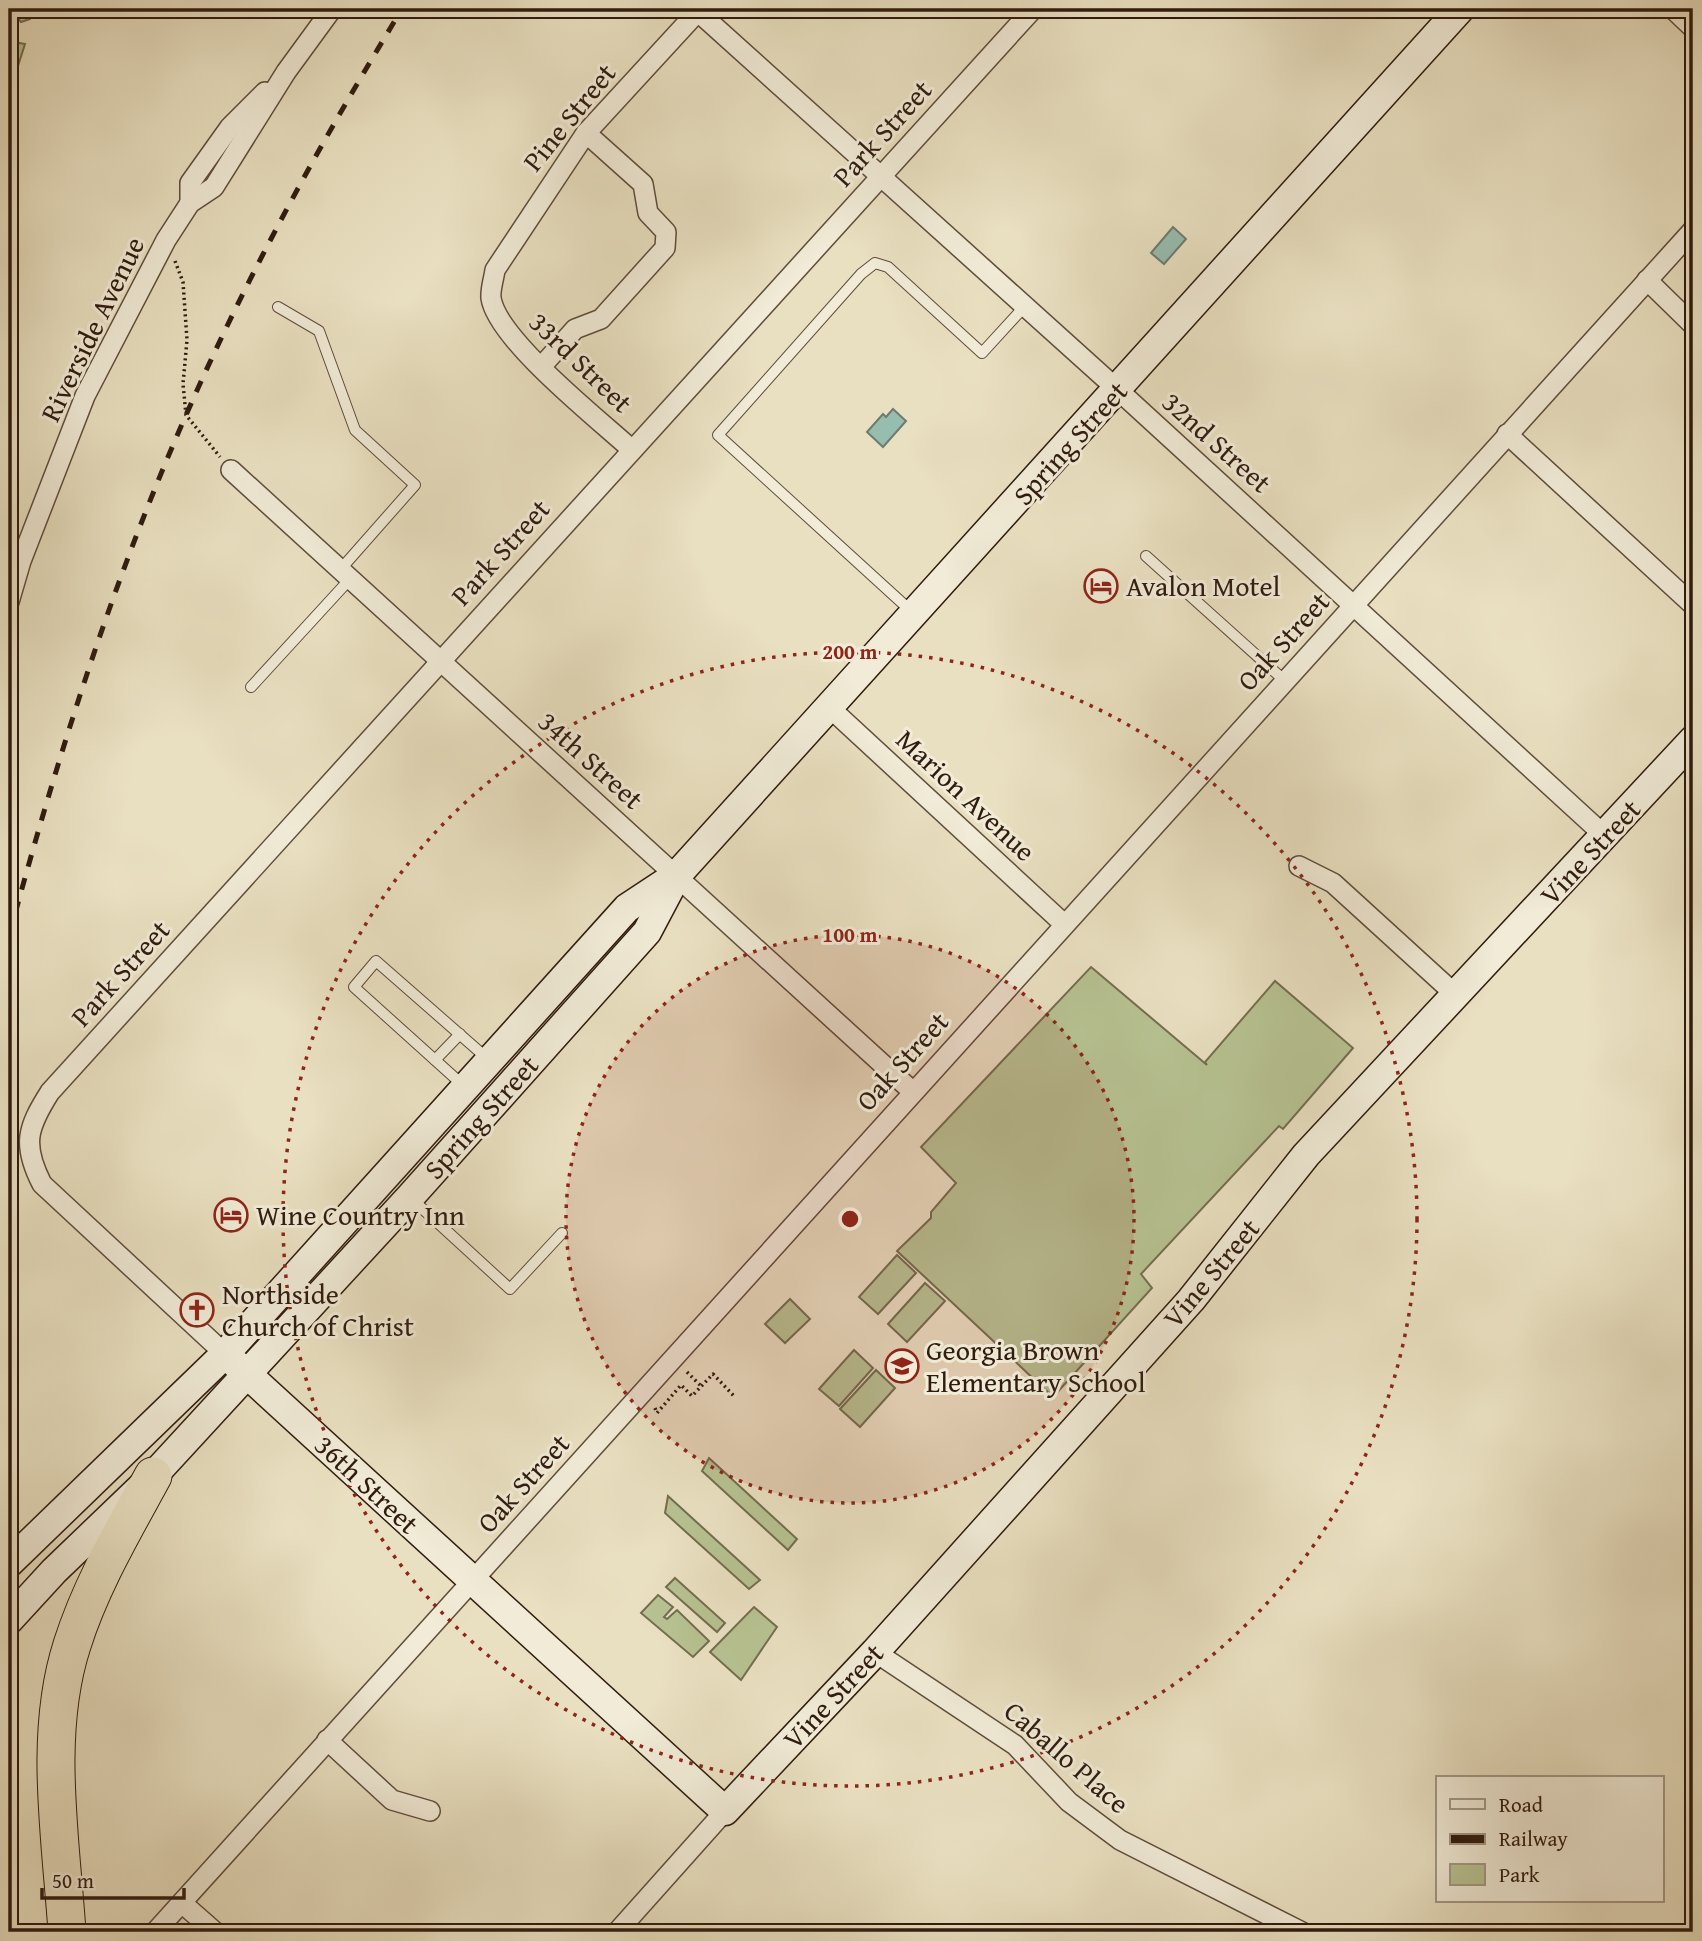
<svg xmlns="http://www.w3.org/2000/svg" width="1702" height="1941" font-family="'Gentium Book Plus',serif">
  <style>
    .green { fill: #b7c292; stroke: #736e50; stroke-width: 2 }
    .water { fill: #97bdb0; stroke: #6d7c70; stroke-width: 2 }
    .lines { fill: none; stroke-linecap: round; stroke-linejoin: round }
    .lane-casing { stroke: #5e4c3c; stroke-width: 12 }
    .street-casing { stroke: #5e4c3c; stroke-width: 22 }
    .secondary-casing { stroke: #2f1b0f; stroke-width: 31 }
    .highway-casing { stroke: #2f1b0f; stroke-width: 39 }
    .path { stroke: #2f1b0f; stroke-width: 3.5; stroke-dasharray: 2 3.5; stroke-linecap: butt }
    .lane { stroke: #f1ebd7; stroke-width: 10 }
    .street { stroke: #f1ebd7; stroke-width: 19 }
    .secondary { stroke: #f1ebd7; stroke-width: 28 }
    .highway { stroke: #e9e0c1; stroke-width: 37 }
    .rail { stroke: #2f1b0f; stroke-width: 5; stroke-dasharray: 12 12; stroke-linecap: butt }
    .ring { fill: none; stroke: #8f2418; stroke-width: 3.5; stroke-dasharray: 3.5 7 }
    .labels { text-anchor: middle; stroke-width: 6; stroke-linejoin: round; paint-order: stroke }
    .street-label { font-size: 28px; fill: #2f1b0f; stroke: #f1ebd7 }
    .poi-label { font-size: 28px; fill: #2f1b0f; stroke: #f1ebd7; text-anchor: start }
    .centre { fill: #8f2418; stroke: #f1ebd7; stroke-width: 3.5 }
    .ring-label { font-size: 21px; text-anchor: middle; font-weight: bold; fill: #8f2418; stroke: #f1ebd7; stroke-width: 6; stroke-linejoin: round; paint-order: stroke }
  </style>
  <rect width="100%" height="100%" fill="#e9e0c1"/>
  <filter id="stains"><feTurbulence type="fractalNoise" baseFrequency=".00286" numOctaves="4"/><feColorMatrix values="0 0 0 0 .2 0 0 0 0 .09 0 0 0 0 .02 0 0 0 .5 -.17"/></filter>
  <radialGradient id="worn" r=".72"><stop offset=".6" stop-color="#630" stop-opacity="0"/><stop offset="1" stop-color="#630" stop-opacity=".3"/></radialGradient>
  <g class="green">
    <polygon points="10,9 32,9 30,19 21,22"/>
    <polygon points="9,41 25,44 9,94"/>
    <polygon points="1091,967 1207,1065 1205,1062 1275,981 1353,1048 1283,1129 1279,1126 1141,1274 1152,1288 1053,1397 897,1251 931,1218 931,1212 956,1183 921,1147"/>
    <polygon points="897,1255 916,1273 878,1314 859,1297"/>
    <polygon points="925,1283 945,1301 907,1342 888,1324"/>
    <polygon points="790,1299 810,1319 785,1343 765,1324"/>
    <polygon points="854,1350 873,1368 839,1406 819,1389"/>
    <polygon points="876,1370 895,1388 860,1427 840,1409"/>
    <polygon points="709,1458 797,1539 788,1550 702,1471"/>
    <polygon points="668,1496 760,1580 749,1589 665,1513"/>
    <polygon points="675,1578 725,1623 717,1632 666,1587"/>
    <polygon points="658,1595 673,1607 664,1617 667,1619 677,1610 709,1641 693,1657 641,1613"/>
    <polygon points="754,1607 777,1627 741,1680 710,1652"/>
  </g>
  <g class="water">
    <polygon points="1173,227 1186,239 1164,264 1151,253"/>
    <polygon points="893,409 906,421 883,447 867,432 883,414 886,417"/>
  </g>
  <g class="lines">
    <defs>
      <g id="lane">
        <polyline points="278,307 319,331 355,430 415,485 340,570"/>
        <polyline points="1146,556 1285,681"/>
        <polyline points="911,611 718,435 861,274 875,263 888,267 982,353 1025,306"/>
        <polyline points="251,687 350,579"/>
        <polyline points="435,1060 460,1034"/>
        <polyline points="465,1087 354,987 376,961 489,1060"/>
        <polyline points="413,1200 510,1289 562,1233"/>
      </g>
      <g id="street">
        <polyline points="695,9 1118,390 1605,836"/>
        <polyline points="1673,9 1693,28"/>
        <polyline points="190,203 190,183 230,127 265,92"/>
        <polyline points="1647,280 1693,325"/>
        <polyline points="541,367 575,329 601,319 665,248 666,232 648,213 643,184 586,133"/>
        <polyline points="1507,434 1693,605"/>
        <path d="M 631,449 C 598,419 497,339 491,298 C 490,290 494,278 495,270 L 586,133 L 700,9"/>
        <polyline points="231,470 912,1091"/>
        <polyline points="9,602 21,561 85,396 166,240 190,203 214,187 286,72 332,9"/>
        <polyline points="829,707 1064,924"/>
        <polyline points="1299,866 1333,883 1457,996"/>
        <path d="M 225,1354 L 42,1184 C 22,1145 27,1128 50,1092 L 1033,9"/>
        <polyline points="875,1652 1015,1745 1069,1802 1120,1840 1302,1932"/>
        <polyline points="327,1740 392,1800 430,1811"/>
        <polyline points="182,1903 215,1932"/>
        <polyline points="155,1932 1693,230"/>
        <polyline points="617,1932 725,1811"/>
      </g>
      <g id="secondary">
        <polyline points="225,1354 725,1811 875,1652 1191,1300 1306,1155 1693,740"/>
        <polyline points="9,1563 225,1354 627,908 677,875 1460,9"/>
        <polyline points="9,1620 54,1571 153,1476 410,1197 647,932 675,879"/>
      </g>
      <path id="highway" d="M 67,1932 C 61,1839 43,1735 72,1645 C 91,1585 123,1531 153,1476"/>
    </defs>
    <use href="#lane" class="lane-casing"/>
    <use href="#street" class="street-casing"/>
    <use href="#secondary" class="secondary-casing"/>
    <use href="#highway" class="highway-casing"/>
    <g class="path">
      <polyline points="175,261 183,282 187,340 183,384 186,415 220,457"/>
      <polyline points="687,1372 701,1386"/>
      <polyline points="655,1408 657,1413 681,1385 692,1396 713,1374 734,1396"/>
    </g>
    <use href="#lane" class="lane"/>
    <use href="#street" class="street"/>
    <use href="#secondary" class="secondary"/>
    <use href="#highway" class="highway"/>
    <path class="rail" d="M 9,936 C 57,758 112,583 186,415 C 248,274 322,140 402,9"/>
  </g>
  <circle cx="850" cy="1219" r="284" fill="#8f2418" fill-opacity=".12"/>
  <g class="ring">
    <circle cx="850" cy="1219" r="284"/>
    <circle cx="850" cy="1219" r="567"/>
  </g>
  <defs>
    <symbol id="hotel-ring" viewBox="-11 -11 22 22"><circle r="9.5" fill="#f1ebd7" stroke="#8f2418" stroke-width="1.5"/><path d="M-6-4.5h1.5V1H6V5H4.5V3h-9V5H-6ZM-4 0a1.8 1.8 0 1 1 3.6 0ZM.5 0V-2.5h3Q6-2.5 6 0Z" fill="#8f2418"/></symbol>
    <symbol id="church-ring" viewBox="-11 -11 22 22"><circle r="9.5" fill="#f1ebd7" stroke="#8f2418" stroke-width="1.5"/><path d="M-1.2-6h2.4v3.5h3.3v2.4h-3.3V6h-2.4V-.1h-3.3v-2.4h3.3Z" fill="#8f2418"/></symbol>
    <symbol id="school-ring" viewBox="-11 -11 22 22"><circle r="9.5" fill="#f1ebd7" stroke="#8f2418" stroke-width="1.5"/><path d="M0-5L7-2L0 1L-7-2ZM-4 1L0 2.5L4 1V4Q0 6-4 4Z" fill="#8f2418"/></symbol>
  </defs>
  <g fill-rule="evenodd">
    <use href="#hotel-ring" x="1082" y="567" width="38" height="38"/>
    <use href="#hotel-ring" x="212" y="1196" width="38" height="38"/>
    <use href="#church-ring" x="178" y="1291" width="38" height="38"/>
    <use href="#school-ring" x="883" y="1347" width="38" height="38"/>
  </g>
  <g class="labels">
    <g class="street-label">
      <text transform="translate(569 117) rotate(-51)" y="10">Pine Street</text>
      <text transform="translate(882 133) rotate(-48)" y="10">Park Street</text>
      <text transform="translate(92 329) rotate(-64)" y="10">Riverside Avenue</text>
      <text transform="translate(581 362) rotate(44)" y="10">33rd Street</text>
      <text transform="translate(1217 442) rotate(42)" y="10">32nd Street</text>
      <text transform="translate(1070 443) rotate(-48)" y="10">Spring Street</text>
      <text transform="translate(500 552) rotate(-48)" y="10">Park Street</text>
      <text transform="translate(1283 641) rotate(-48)" y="10">Oak Street</text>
      <text transform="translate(591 760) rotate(42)" y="10">34th Street</text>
      <text transform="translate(966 795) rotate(43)" y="10">Marion Avenue</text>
      <text transform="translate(1590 852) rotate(-47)" y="10">Vine Street</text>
      <text transform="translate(120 973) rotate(-48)" y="10">Park Street</text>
      <text transform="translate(902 1061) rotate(-48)" y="10">Oak Street</text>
      <text transform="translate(481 1117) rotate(-48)" y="10">Spring Street</text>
      <text transform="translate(1211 1273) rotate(-50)" y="10">Vine Street</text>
      <text transform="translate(523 1483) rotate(-48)" y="10">Oak Street</text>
      <text transform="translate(367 1484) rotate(43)" y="10">36th Street</text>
      <text transform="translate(833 1696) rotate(-47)" y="10">Vine Street</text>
      <text transform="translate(1067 1757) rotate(41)" y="10">Caballo Place</text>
    </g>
    <g class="poi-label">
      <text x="1126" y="596">Avalon Motel</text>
      <text x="256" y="1225">Wine Country Inn</text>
      <text x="222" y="1304">Northside<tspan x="222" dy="32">Church of Christ</tspan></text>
      <text x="926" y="1360">Georgia Brown<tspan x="926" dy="32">Elementary School</tspan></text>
    </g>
  </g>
  <circle cx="850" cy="1219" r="10" class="centre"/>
  <g class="ring-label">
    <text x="850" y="659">200 m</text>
    <text x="850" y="942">100 m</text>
  </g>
  <rect width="1702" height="1941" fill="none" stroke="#e9e0c1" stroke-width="35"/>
  <rect x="10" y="10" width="1681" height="1920" fill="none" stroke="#2f1b0f" stroke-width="3.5"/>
  <rect x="18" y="18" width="1667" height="1906" fill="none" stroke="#2f1b0f" stroke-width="2"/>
  <rect x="1436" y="1776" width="228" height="126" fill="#f1ebd7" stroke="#a39887" stroke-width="2"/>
  <rect x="1450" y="1799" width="35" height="10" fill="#f1ebd7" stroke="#a39887" stroke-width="2"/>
  <text x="1499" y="1812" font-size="21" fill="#2f1b0f">Road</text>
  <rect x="1450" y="1834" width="35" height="10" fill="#2f1b0f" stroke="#a39887" stroke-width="2"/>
  <text x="1499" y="1846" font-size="21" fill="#2f1b0f">Railway</text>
  <rect x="1450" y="1864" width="35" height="21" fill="#b7c292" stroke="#a39887" stroke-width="2"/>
  <text x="1499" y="1882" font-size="21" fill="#2f1b0f">Park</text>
  <path d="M42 1888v10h142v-10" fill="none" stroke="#2f1b0f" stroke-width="3.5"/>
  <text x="52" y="1888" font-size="21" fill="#2f1b0f" stroke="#f1ebd7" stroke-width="5" paint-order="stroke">50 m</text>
  <rect width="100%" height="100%" filter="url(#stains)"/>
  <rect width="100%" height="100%" fill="url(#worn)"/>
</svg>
